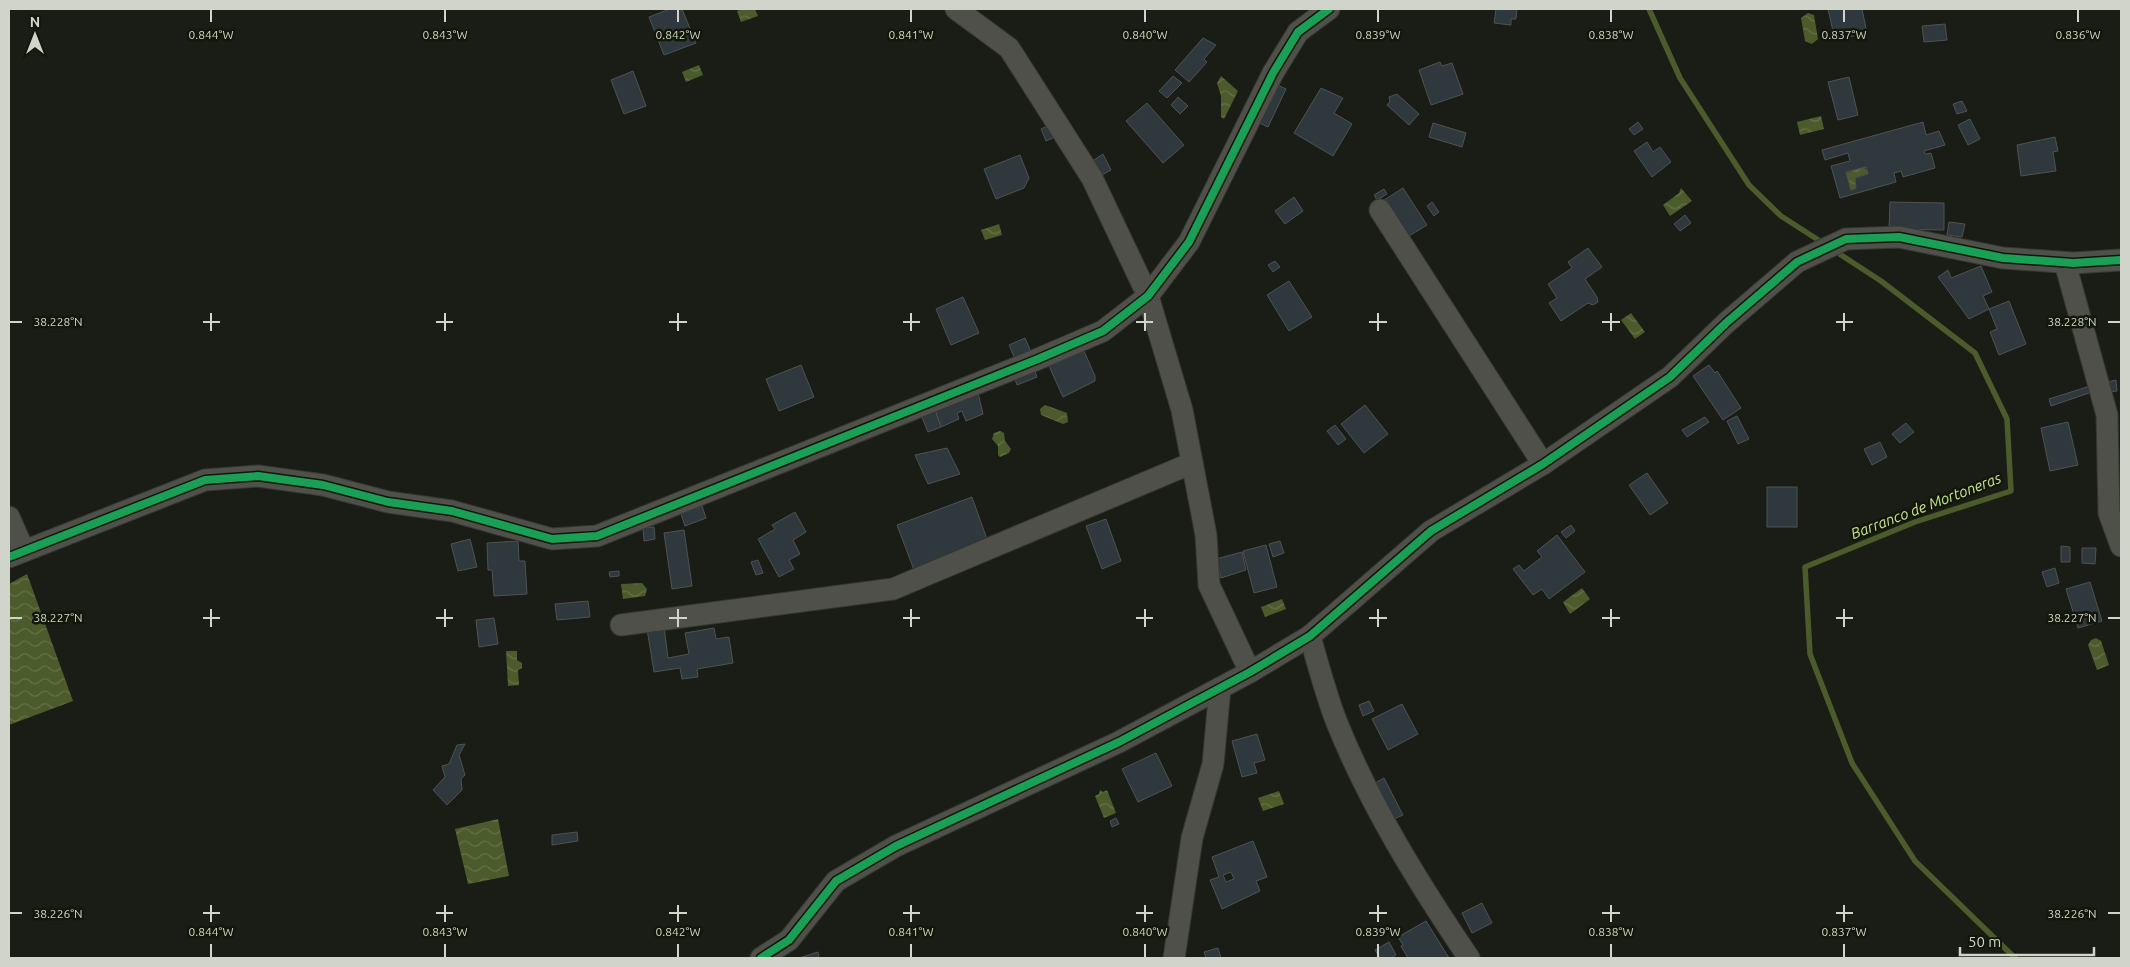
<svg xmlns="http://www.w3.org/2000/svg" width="2130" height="967" font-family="Ubuntu,sans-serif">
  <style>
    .water { fill: url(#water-waves) }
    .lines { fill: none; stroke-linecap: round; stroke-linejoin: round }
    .stream { stroke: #4c5b2b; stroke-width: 5.5 }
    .building { fill: #2f393d; stroke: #4f5252; fill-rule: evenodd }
    .street-casing { stroke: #363732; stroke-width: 23 }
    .street { stroke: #4e5049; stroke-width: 21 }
    .cycleway-casing { stroke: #121709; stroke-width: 11 }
    .cycleway { stroke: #1a9f57; stroke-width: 8 }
    .ticks { fill: none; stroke: #d0d4ca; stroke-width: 2 }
    .labels { text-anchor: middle; stroke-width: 5; stroke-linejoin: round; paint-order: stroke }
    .water-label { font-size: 15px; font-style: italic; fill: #c8e392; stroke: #121709 }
    .ticks-label { font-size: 12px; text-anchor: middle; fill: #d0d4ca; stroke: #121709; stroke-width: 5; stroke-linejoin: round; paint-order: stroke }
  </style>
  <defs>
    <pattern id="water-waves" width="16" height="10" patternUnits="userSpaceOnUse" patternTransform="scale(1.25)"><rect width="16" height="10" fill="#4c5b2b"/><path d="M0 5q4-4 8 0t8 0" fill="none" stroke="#657248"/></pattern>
  </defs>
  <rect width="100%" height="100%" fill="#1a1c16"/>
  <g class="water">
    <polygon points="742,9 755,9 758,16 741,22 737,11"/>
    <polygon points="1808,13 1814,15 1818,39 1812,44 1805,41 1801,18"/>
    <polygon points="699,65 703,75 686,82 682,72"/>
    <polygon points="1221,76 1238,91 1224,119 1221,117 1221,96 1217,83"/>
    <polygon points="1821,116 1824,129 1800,135 1797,122"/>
    <polygon points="1864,167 1869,173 1855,178 1856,188 1851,190 1846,173"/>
    <polygon points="1681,188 1692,201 1670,216 1663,205 1679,193"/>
    <polygon points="999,224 1002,235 985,240 981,230"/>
    <polygon points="1631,313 1645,332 1635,339 1621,320"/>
    <polygon points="1045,405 1067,413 1068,422 1063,424 1041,415 1040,409"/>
    <polygon points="1000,431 1004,433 1005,441 1011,449 1009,453 1000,457 998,455 998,446 992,439 994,433"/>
    <polygon points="27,574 73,701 9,725 9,584"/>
    <polygon points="642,583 647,589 645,596 623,599 621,584"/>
    <polygon points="1582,588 1590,599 1570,614 1563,602"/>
    <polygon points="1282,599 1286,609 1265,617 1261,607"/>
    <polygon points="2096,638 2101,641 2109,665 2097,670 2088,645 2091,640"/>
    <polygon points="506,651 517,651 517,660 522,663 522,668 518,670 519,685 508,686"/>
    <polygon points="1100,790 1103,792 1107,790 1116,813 1104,818 1095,796 1099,794"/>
    <polygon points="1279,791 1284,804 1263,811 1258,798"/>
    <polygon points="498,819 509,876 468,884 455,829"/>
  </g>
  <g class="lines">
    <g class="stream">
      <polyline points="1649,9 1680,78 1749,185 1781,216 1823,243"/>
      <polyline points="1835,251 1881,281 1975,353 2007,419 2011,491 1915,522 1805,567 1810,654 1852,763 1915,861 2015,958"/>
    </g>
  </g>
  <g class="building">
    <polygon points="670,9 682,9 696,43 664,55 649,17"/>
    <polygon points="1496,9 1517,9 1516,19 1511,19 1511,25 1494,23"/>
    <polygon points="1828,9 1862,9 1867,33 1835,40"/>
    <polygon points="1945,24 1947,40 1924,42 1922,26"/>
    <polygon points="1203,38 1216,45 1204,59 1207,62 1189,82 1175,70"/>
    <polygon points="1440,62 1442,66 1452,63 1463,94 1431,105 1419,70"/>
    <polygon points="633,71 646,106 624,114 611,80"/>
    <polygon points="1173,76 1182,83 1167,98 1159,91"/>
    <polygon points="1849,77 1858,115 1838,120 1828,82"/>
    <polygon points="1273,83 1286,89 1268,127 1255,121"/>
    <polygon points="1321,88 1343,98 1334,113 1352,124 1333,156 1294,133"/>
    <polygon points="1397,94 1419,114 1409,125 1387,105 1390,101 1389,97"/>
    <polygon points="1178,97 1188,106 1180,114 1171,105"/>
    <polygon points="1962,101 1967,111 1957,114 1953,104"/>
    <polygon points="1147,103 1184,145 1163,163 1126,121"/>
    <polygon points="1970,119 1980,139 1968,145 1958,125"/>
    <polygon points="1638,122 1643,129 1634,135 1629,129"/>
    <path d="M 1923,122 L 1926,135 L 1939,131 L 1945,145 L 1924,151 L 1925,154 L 1931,153 L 1935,168 L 1903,177 L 1901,171 L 1894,173 L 1896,182 L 1840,198 L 1831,166 L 1850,161 L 1848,153 L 1825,160 L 1822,150 ZM 1866,167 L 1868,174 L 1855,178 L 1856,188 L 1851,190 L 1846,172 Z"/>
    <polygon points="1433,123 1466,133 1462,147 1429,137"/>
    <polygon points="1051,124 1057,136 1046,141 1041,129"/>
    <polygon points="2055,137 2058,151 2053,152 2056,171 2021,176 2017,145"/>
    <polygon points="1647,142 1653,152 1660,147 1671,162 1652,177 1634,151"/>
    <polygon points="1103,154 1111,170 1102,175 1094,160"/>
    <polygon points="1020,155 1029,178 1024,188 996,199 984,169"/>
    <polygon points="1403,188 1427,225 1404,239 1381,202"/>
    <polygon points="1384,189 1387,194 1377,200 1374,195"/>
    <polygon points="1294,197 1303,211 1285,224 1275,211"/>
    <polygon points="1432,202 1439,212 1434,216 1427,206"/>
    <polygon points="1890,202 1944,203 1944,230 1889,229"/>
    <polygon points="1685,215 1691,223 1680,231 1674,224"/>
    <polygon points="1949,222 1965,224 1962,237 1947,235"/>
    <polygon points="1588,248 1602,267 1585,279 1597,297 1598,302 1593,305 1588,303 1561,321 1549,303 1557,298 1548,284 1572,268 1568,262"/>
    <polygon points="1275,261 1280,267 1273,272 1268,265"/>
    <polygon points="1981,266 1992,292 1983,296 1989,309 1969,319 1938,277 1948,270 1951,278"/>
    <polygon points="1289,281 1312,317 1289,331 1267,295"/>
    <polygon points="963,297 979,333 951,345 936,309"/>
    <polygon points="2009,301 2026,344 1999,355 1990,332 1997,329 1989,309"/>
    <polygon points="1025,338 1031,352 1015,359 1009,345"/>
    <polygon points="1084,351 1095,376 1095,381 1063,397 1049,366"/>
    <polygon points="801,365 814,397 779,411 766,379"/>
    <polygon points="1709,365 1715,373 1717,371 1741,408 1723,420 1693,376"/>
    <polygon points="1033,366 1037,377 1017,385 1013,374"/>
    <polygon points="2116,380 2117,391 2109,392 2104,383"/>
    <polygon points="2090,386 2092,392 2051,406 2049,399"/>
    <polygon points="978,393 983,414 966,421 962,411 957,413 959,419 941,427 935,410"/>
    <polygon points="1365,405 1388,434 1364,453 1341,424"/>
    <polygon points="935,410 941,427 928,432 921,415"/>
    <polygon points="1737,416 1749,439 1738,444 1727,421"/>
    <polygon points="1705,417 1709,422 1687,437 1682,430"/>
    <polygon points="2068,422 2078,465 2050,471 2041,428"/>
    <polygon points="1906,423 1914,432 1900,443 1892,434"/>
    <polygon points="1335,425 1346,439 1338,445 1327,431"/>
    <polygon points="1880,442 1887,457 1872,465 1864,449"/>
    <polygon points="947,448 960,474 928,484 915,455"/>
    <polygon points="1647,473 1668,503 1650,515 1629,485"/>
    <rect x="1767" y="487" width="30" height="40"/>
    <polygon points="972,497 988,542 914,570 897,525"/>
    <polygon points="702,506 706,518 685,526 681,514"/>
    <polygon points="795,512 806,532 793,540 800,554 789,560 794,569 779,577 758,539 775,529 772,525"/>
    <polygon points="1106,519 1121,561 1102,569 1086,526"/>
    <polygon points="1571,525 1575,531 1566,538 1561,532"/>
    <polygon points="654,527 655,539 644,541 643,528"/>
    <polygon points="684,530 692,586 672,589 664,533"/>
    <polygon points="1557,535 1585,572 1549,599 1542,589 1533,595 1513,569 1519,565 1524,571 1542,557 1537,551"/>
    <polygon points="470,539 477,567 458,571 451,544"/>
    <polygon points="518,541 519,561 525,561 527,594 494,596 492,570 488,570 487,543"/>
    <polygon points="1280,541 1284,553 1273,557 1269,544"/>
    <polygon points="1266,545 1277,587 1254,593 1243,551"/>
    <polygon points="2061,546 2070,547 2070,562 2061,562"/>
    <polygon points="2082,548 2096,548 2095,564 2082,563"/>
    <polygon points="1242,552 1246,570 1221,578 1216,559"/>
    <polygon points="758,560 763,573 756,575 751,562"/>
    <polygon points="2055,568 2059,583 2047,587 2042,572"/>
    <polygon points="619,571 619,576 610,577 609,572"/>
    <polygon points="2090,582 2102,621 2078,628 2066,589"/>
    <polygon points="588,601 590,617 557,620 555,604"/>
    <polygon points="494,618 498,644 479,647 476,620"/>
    <polygon points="664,626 668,658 689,654 685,633 714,628 716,639 729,637 733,663 697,669 698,677 682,679 680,668 654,672 647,629"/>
    <polygon points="1369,701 1374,711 1363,716 1359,705"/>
    <polygon points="1402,704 1418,734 1388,750 1372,719"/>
    <polygon points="1257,734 1265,760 1254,763 1257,773 1242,777 1232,741"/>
    <polygon points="465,744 459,755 465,775 461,779 462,790 447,805 433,790 445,777 442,766 449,764 457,745"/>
    <polygon points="1156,753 1172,786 1138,802 1122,769"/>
    <polygon points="1384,778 1403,815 1394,819 1375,783"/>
    <polygon points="1116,818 1119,824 1112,827 1110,821"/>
    <polygon points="577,832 578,841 552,845 552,835"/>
    <path d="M 1253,841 L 1267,877 L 1256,881 L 1260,891 L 1222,909 L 1210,880 L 1219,877 L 1212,857 ZM 1231,872 L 1234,879 L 1226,882 L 1223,875 Z"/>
    <polygon points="1482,903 1492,923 1472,933 1462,913"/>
    <polygon points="1426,921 1449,958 1408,958 1401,946 1403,945 1398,937"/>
    <polygon points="1389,942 1396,955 1391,958 1380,958 1375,950"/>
    <polygon points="1218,948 1221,958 1206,958 1204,952"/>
    <polygon points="818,952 819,958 799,958"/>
  </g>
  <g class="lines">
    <defs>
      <g id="street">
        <polyline points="956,9 1009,48 1092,178 1148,296 1182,410 1206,535 1209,585 1250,672"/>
        <polyline points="1380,210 1543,464"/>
        <polyline points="2065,263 2107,415 2109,513 2121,546"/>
        <polyline points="9,517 24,551"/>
        <polyline points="9,557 205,480 258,476 323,485 388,502 452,511 552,539 597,536 1038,359 1103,331 1148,296 1189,242 1273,73 1298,32 1329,9"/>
        <polyline points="621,625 893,589 1192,463"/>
        <path d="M 1310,636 C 1318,665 1326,695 1337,723 C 1371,807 1419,884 1469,958"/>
        <polyline points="761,958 789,940 836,881 896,846 1119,742 1250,672 1310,636 1431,531 1543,464 1670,377 1726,323 1797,262 1846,239 1899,237 2003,258 2073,263 2121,260"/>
        <polyline points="1174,958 1192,838 1213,764 1220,688"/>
      </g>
    </defs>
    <use href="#street" class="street-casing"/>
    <use href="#street" class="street"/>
    <defs>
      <g id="cycleway">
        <polyline points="9,557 205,480 258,476 323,485 388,502 452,511 552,539 597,536 1038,359 1103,331 1148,296 1189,242 1273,73 1298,32 1329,9"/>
        <polyline points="761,958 789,940 836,881 896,846 1119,742 1250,672 1310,636 1431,531 1543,464 1670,377 1726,323 1797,262 1846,239 1899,237 2003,258 2073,263 2121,260"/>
      </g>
    </defs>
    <use href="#cycleway" class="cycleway-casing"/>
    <use href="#cycleway" class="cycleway"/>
  </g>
  <path class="ticks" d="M 211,10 L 211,22M 445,10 L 445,22M 678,10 L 678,22M 911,10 L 911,22M 1145,10 L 1145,22M 1378,10 L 1378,22M 1611,10 L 1611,22M 1844,10 L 1844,22M 2078,10 L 2078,22M 211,313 L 211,331M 445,313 L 445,331M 678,313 L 678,331M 911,313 L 911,331M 1145,313 L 1145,331M 1378,313 L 1378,331M 1611,313 L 1611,331M 1844,313 L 1844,331M 10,322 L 22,322M 203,322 L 220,322M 436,322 L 453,322M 669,322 L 687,322M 903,322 L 920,322M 1136,322 L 1153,322M 1369,322 L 1387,322M 1602,322 L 1620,322M 1836,322 L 1853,322M 2108,322 L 2120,322M 211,609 L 211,627M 445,609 L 445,627M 678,609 L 678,627M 911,609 L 911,627M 1145,609 L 1145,627M 1378,609 L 1378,627M 1611,609 L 1611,627M 1844,609 L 1844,627M 10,618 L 22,618M 203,618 L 220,618M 436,618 L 453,618M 669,618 L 687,618M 903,618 L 920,618M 1136,618 L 1153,618M 1369,618 L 1387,618M 1602,618 L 1620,618M 1836,618 L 1853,618M 2108,618 L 2120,618M 211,905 L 211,922M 445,905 L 445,922M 678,905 L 678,922M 911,905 L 911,922M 1145,905 L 1145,922M 1378,905 L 1378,922M 1611,905 L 1611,922M 1844,905 L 1844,922M 10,913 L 22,913M 203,913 L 220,913M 436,913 L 453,913M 669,913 L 687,913M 903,913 L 920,913M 1136,913 L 1153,913M 1369,913 L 1387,913M 1602,913 L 1620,913M 1836,913 L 1853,913M 2108,913 L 2120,913M 211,944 L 211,957M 445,944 L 445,957M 678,944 L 678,957M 911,944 L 911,957M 1145,944 L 1145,957M 1378,944 L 1378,957M 1611,944 L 1611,957M 1844,944 L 1844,957"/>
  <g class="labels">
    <g class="water-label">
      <text transform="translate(1926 506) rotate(-21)" y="5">Barranco de Mortoneras</text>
    </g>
  </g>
  <g class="ticks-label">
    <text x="211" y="39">0.844°W</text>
    <text x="445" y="39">0.843°W</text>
    <text x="678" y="39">0.842°W</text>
    <text x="911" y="39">0.841°W</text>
    <text x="1145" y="39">0.840°W</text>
    <text x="1378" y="39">0.839°W</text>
    <text x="1611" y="39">0.838°W</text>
    <text x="1844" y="39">0.837°W</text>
    <text x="2078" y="39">0.836°W</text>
    <text x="58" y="326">38.228°N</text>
    <text x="2072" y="326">38.228°N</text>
    <text x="58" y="622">38.227°N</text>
    <text x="2072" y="622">38.227°N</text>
    <text x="58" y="918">38.226°N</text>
    <text x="2072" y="918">38.226°N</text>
    <text x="211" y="936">0.844°W</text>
    <text x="445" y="936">0.843°W</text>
    <text x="678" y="936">0.842°W</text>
    <text x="911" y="936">0.841°W</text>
    <text x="1145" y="936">0.840°W</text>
    <text x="1378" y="936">0.839°W</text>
    <text x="1611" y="936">0.838°W</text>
    <text x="1844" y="936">0.837°W</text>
  </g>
  <rect width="2130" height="967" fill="none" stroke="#d0d4ca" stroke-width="20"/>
  <g transform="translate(35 35)" stroke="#121709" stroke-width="4" paint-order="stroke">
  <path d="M0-4L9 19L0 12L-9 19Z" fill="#d0d4ca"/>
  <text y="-8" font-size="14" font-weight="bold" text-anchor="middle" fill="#d0d4ca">N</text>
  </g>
  <path d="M1960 947v8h134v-8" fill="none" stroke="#d0d4ca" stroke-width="2.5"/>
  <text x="1968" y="947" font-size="15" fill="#d0d4ca" stroke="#121709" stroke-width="4" paint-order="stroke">50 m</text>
</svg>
